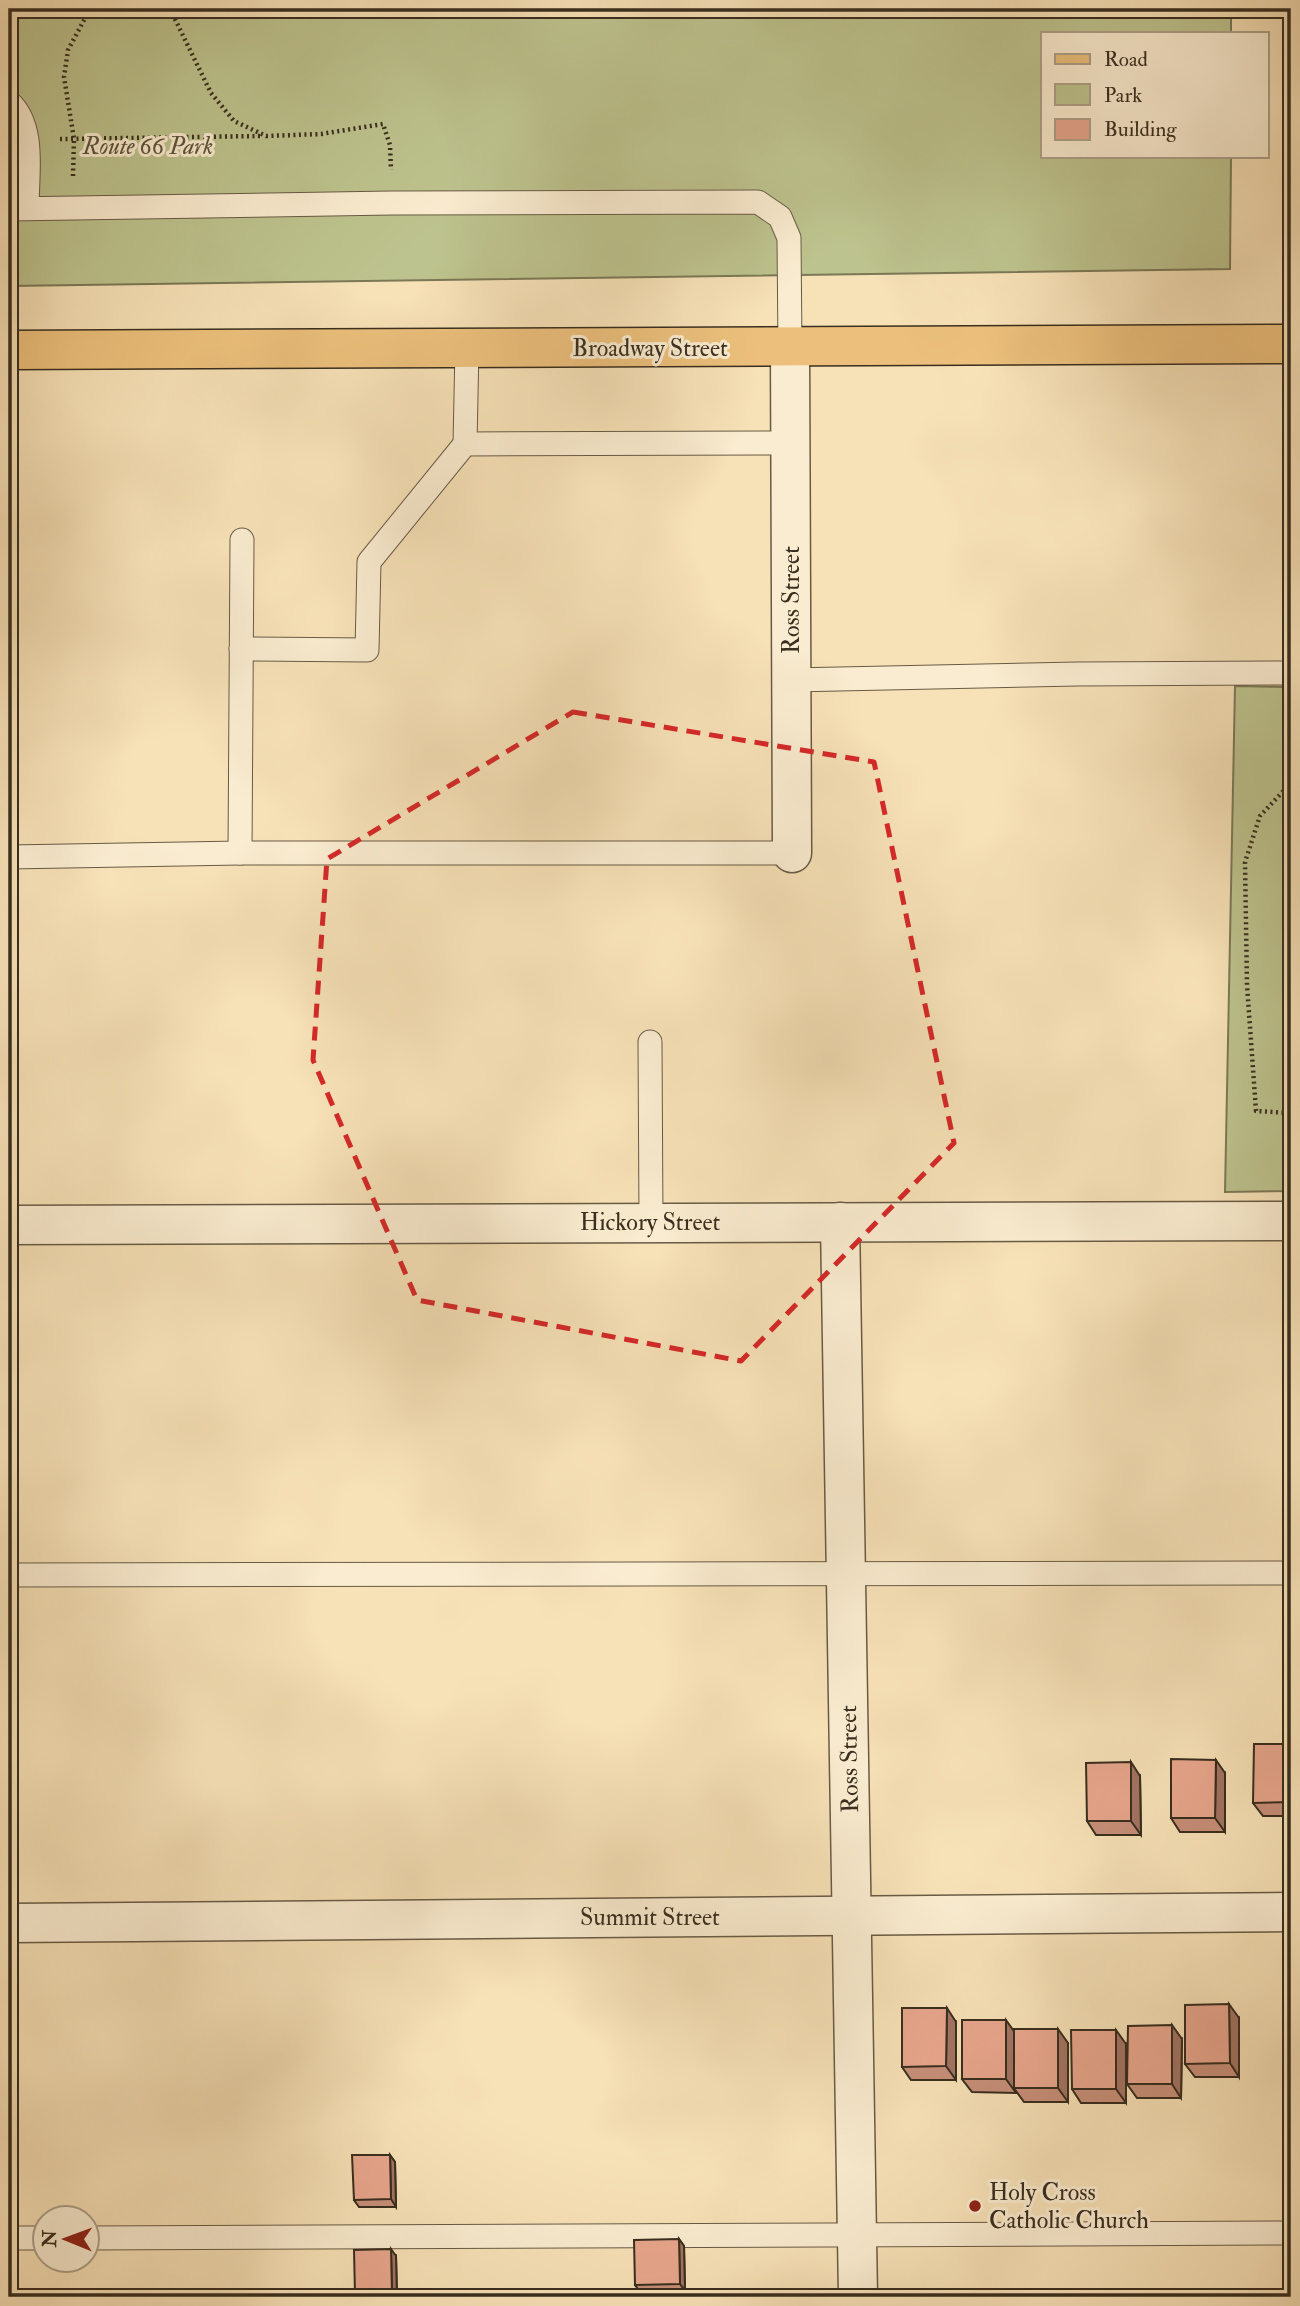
<svg xmlns="http://www.w3.org/2000/svg" width="1300" height="2306" font-family="'IM FELL Double Pica',serif">
  <style>
    .green { fill: #bdc38e; stroke: #7b7856; stroke-width: 2 }
    .lines { fill: none; stroke-linecap: round; stroke-linejoin: round }
    .lane-casing { stroke: #685b45; stroke-width: 25 }
    .street-casing { stroke: #685b45; stroke-width: 41 }
    .primary-casing { stroke: #392e1f; stroke-width: 41 }
    .path { stroke: #392e1f; stroke-width: 4.5; stroke-dasharray: 2 3.5; stroke-linecap: butt }
    .lane { stroke: #faecd0; stroke-width: 23 }
    .street { stroke: #faecd0; stroke-width: 38 }
    .primary { stroke: #ecc07c; stroke-width: 38 }
    .wall { fill: #c78f79; stroke: #392e1f; stroke-width: 2 }
    .shaded-wall { fill: #a27463; stroke: #392e1f; stroke-width: 2 }
    .building { fill: #e7a68d; stroke: #392e1f; stroke-width: 2 }
    .marked { fill: none; stroke: #d62828; stroke-width: 5; stroke-dasharray: 14 9; stroke-linejoin: round }
    .poi-dot { fill: #8f2418; stroke: #faecd0; stroke-width: 2.5 }
    .labels { text-anchor: middle; stroke-width: 6; stroke-linejoin: round; paint-order: stroke }
    .park-label { font-size: 24px; font-style: italic; fill: #5a533b; stroke: #faecd0 }
    .street-label { font-size: 24px; fill: #392e1f; stroke: #faecd0 }
    .poi-label { font-size: 24px; fill: #392e1f; stroke: #faecd0; text-anchor: start }
  </style>
  <rect width="100%" height="100%" fill="#f7e1b7"/>
  <filter id="stains"><feTurbulence type="fractalNoise" baseFrequency=".00286" numOctaves="4"/><feColorMatrix values="0 0 0 0 .2 0 0 0 0 .09 0 0 0 0 .02 0 0 0 .5 -.17"/></filter>
  <radialGradient id="worn" r=".72"><stop offset=".6" stop-color="#630" stop-opacity="0"/><stop offset="1" stop-color="#630" stop-opacity=".3"/></radialGradient>
  <g class="green">
    <polygon points="9,9 1231,9 1231,33 1043,33 1043,156 1231,156 1230,269 9,286"/>
    <polygon points="1235,686 1291,687 1291,1191 1225,1192"/>
  </g>
  <g class="lines">
    <defs>
      <g id="lane">
        <path d="M 9,102 C 36,126 27,175 27,208"/>
        <polyline points="9,209 392,203 758,202 780,217 789,238 790,347"/>
        <polyline points="465,444 467,348"/>
        <polyline points="241,649 367,650 369,562 465,444 791,443"/>
        <polyline points="791,680 1077,674 1291,673"/>
        <polyline points="240,853 242,540"/>
        <polyline points="9,857 240,853 792,853"/>
        <polyline points="650,1042 651,1222"/>
        <polyline points="9,1575 1291,1573"/>
        <polyline points="9,2238 46,2238"/>
        <polyline points="88,2238 1291,2233"/>
      </g>
      <g id="street">
        <polyline points="790,347 792,853"/>
        <polyline points="840,1222 858,2297"/>
        <polyline points="9,1225 1291,1221"/>
        <polyline points="9,1923 1291,1912"/>
      </g>
      <polyline id="primary" points="9,350 1291,344"/>
    </defs>
    <use href="#lane" class="lane-casing"/>
    <use href="#street" class="street-casing"/>
    <use href="#primary" class="primary-casing"/>
    <g class="path">
      <polyline points="170,9 211,93 234,121 266,136 321,134 383,124 390,145 391,170"/>
      <polyline points="60,139 261,136"/>
      <polyline points="73,176 74,139 64,77 68,50 90,9"/>
      <polyline points="1291,783 1260,816 1245,862 1247,985 1256,1111 1291,1113"/>
    </g>
    <use href="#lane" class="lane"/>
    <use href="#street" class="street"/>
    <use href="#primary" class="primary"/>
  </g>
  <g class="wall">
    <polygon points="1291,1744 1291,1816 1263,1816 1253,1803"/>
    <polygon points="1225,1773 1225,1832 1180,1832 1171,1818"/>
    <polygon points="1140,1776 1141,1835 1096,1835 1087,1821"/>
    <polygon points="1239,2018 1239,2077 1195,2077 1185,2064"/>
    <polygon points="956,2022 956,2080 911,2080 902,2067"/>
    <polygon points="1014,2031 1068,2043 1068,2102 1024,2102 1016,2091 1016,2093 972,2092 962,2079"/>
    <polygon points="1182,2039 1181,2098 1137,2098 1127,2084"/>
    <polygon points="1126,2044 1126,2103 1081,2103 1072,2089"/>
    <polygon points="390,2155 395,2162 396,2207 359,2207 354,2200"/>
    <polygon points="679,2239 684,2246 685,2291 640,2292 635,2285"/>
    <polygon points="396,2256 397,2297 357,2297 355,2294"/>
  </g>
  <g class="shaded-wall">
    <polygon points="1216,1760 1225,1773 1225,1832 1215,1818"/>
    <polygon points="1131,1762 1140,1776 1141,1835 1131,1821"/>
    <polygon points="1229,2004 1239,2018 1239,2077 1230,2063"/>
    <polygon points="947,2008 956,2022 956,2080 946,2066"/>
    <polygon points="1006,2020 1016,2034 1014,2088 1016,2093 1006,2079"/>
    <polygon points="1172,2025 1182,2039 1181,2098 1172,2084"/>
    <polygon points="1058,2029 1068,2043 1068,2102 1058,2088"/>
    <polygon points="1116,2030 1126,2044 1126,2103 1116,2089"/>
    <polygon points="390,2155 395,2162 396,2207 391,2199"/>
    <polygon points="679,2239 684,2246 685,2291 680,2284"/>
    <polygon points="391,2249 396,2256 397,2297 395,2297 392,2293"/>
  </g>
  <g class="building">
    <polygon points="1254,1744 1291,1744 1291,1802 1253,1803"/>
    <polygon points="1171,1759 1216,1760 1215,1818 1171,1818"/>
    <polygon points="1131,1762 1131,1821 1087,1821 1086,1763"/>
    <polygon points="1229,2004 1230,2063 1185,2064 1185,2005"/>
    <polygon points="902,2008 947,2008 946,2066 902,2067"/>
    <rect x="962" y="2020" width="44" height="59"/>
    <polygon points="1172,2025 1172,2084 1127,2084 1128,2026"/>
    <rect x="1014" y="2029" width="44" height="59"/>
    <polygon points="1071,2030 1116,2030 1116,2089 1072,2089"/>
    <polygon points="352,2155 390,2155 391,2199 354,2200"/>
    <polygon points="679,2239 680,2284 635,2285 634,2240"/>
    <polygon points="391,2249 392,2293 355,2294 354,2250"/>
  </g>
  <path class="marked" d="M 573,712 L 874,762 L 954,1143 L 741,1361 L 417,1300 L 313,1060 L 327,859 Z"/>
  <circle class="poi-dot" cx="975" cy="2206" r="7"/>
  <g class="labels">
    <g class="park-label">
      <text x="148" y="154">Route 66 Park</text>
    </g>
    <g class="street-label">
      <text x="650" y="356">Broadway Street</text>
      <text transform="translate(791 600) rotate(-90)" y="8">Ross Street</text>
      <text x="650" y="1230">Hickory Street</text>
      <text transform="translate(849 1759) rotate(-91)" y="8">Ross Street</text>
      <text x="650" y="1925">Summit Street</text>
    </g>
    <g class="poi-label">
      <text x="989" y="2200">Holy Cross<tspan x="989" dy="28">Catholic Church</tspan></text>
    </g>
  </g>
  <rect width="1300" height="2306" fill="none" stroke="#f7e1b7" stroke-width="35"/>
  <rect x="10" y="10" width="1279" height="2285" fill="none" stroke="#392e1f" stroke-width="3.5"/>
  <rect x="18" y="18" width="1265" height="2271" fill="none" stroke="#392e1f" stroke-width="2"/>
  <rect x="1041" y="32" width="228" height="126" fill="#faecd0" stroke="#ada089" stroke-width="2"/>
  <rect x="1055" y="54" width="35" height="10" fill="#ecc07c" stroke="#ada089" stroke-width="2"/>
  <text x="1104" y="66" font-size="21" fill="#392e1f">Road</text>
  <rect x="1055" y="84" width="35" height="21" fill="#bdc38e" stroke="#ada089" stroke-width="2"/>
  <text x="1104" y="102" font-size="21" fill="#392e1f">Park</text>
  <rect x="1055" y="119" width="35" height="21" fill="#e7a68d" stroke="#ada089" stroke-width="2"/>
  <text x="1104" y="136" font-size="21" fill="#392e1f">Building</text>
  <g transform="translate(66 2239) rotate(271)"><circle r="33" fill="#faecd0" stroke="#ada089" stroke-width="2"/>
  <path d="M0-5L12 26L0 18L-12 26Z" fill="#8f2418"/>
  <text y="-10" font-size="19" font-weight="bold" text-anchor="middle" fill="#392e1f">N</text>
  </g>
  <rect width="100%" height="100%" filter="url(#stains)"/>
  <rect width="100%" height="100%" fill="url(#worn)"/>
</svg>
